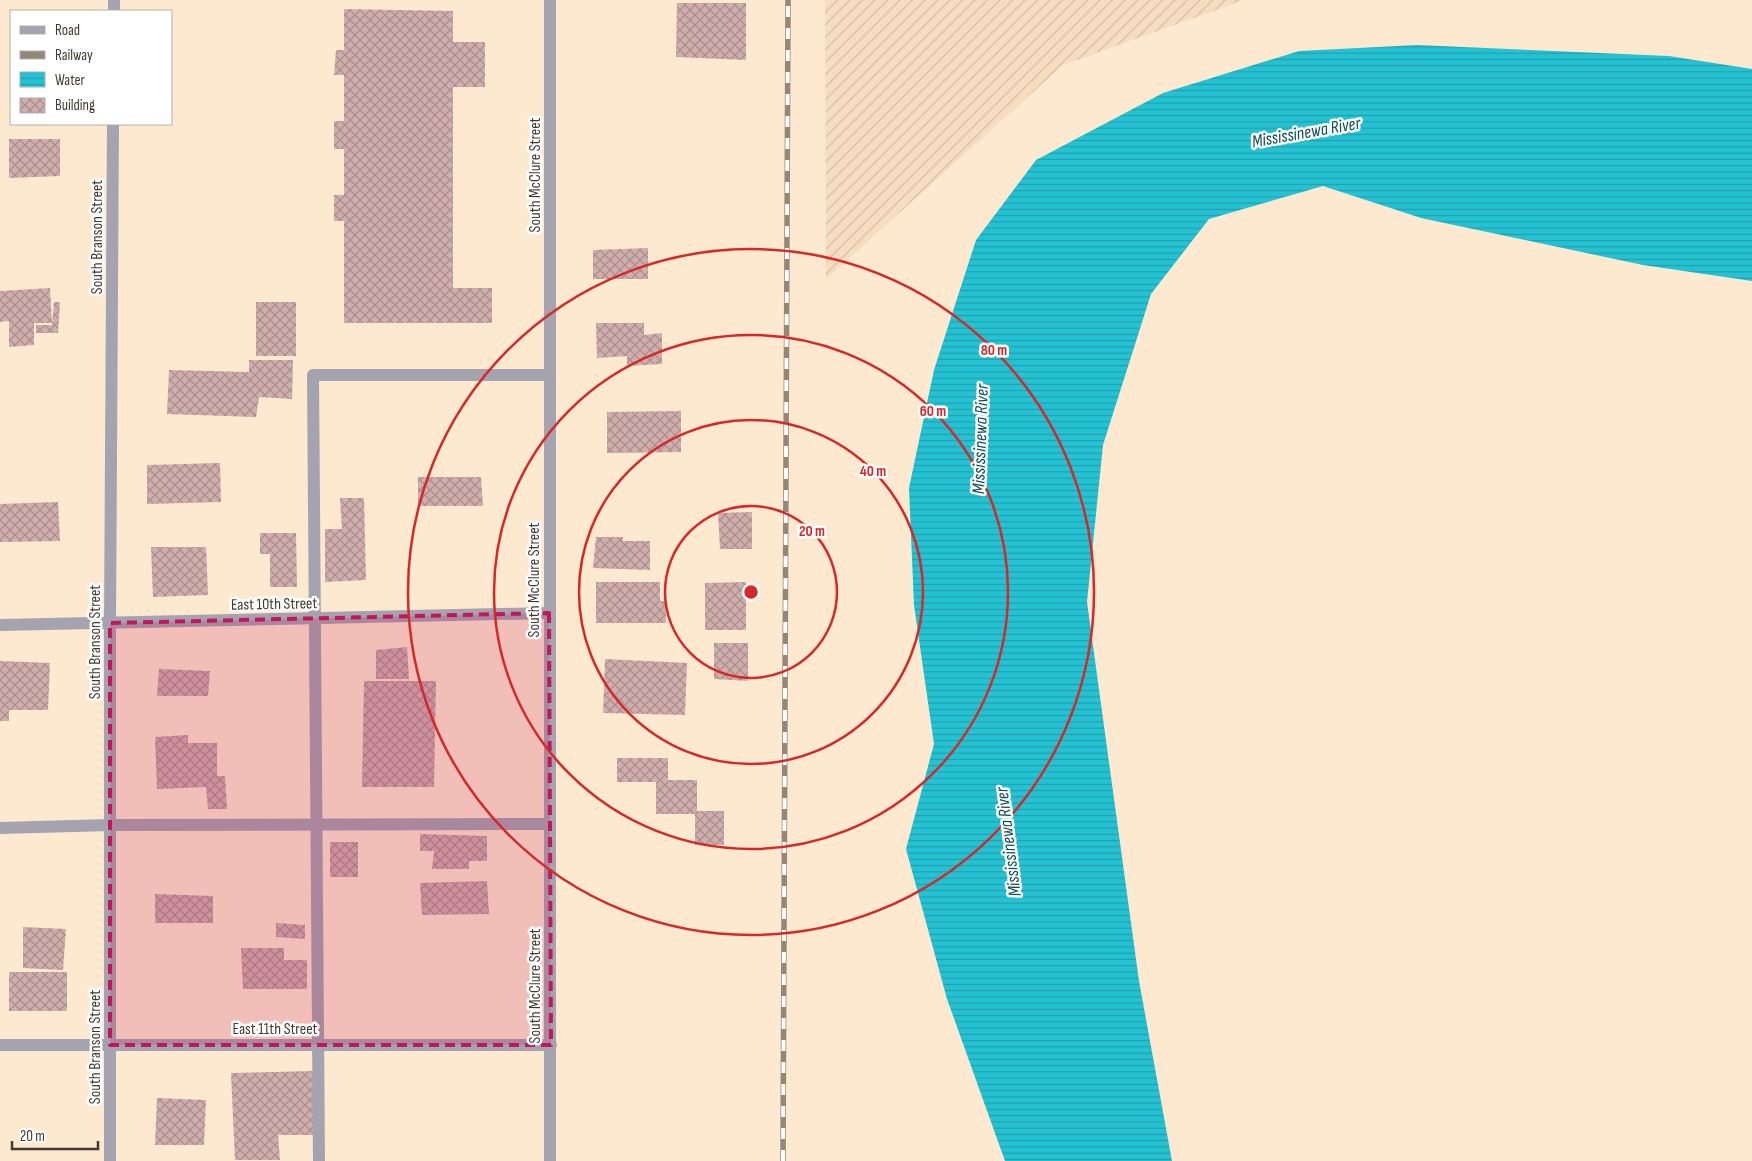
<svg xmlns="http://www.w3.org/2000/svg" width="1752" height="1161" font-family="'Sofia Sans Condensed',sans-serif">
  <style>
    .industrial { fill: url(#industrial-furrows) }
    .water { fill: url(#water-rules) }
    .building { fill: url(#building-cross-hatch) }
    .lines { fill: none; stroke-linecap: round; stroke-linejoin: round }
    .minor { stroke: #a5a3af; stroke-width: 12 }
    .rail-casing { stroke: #958777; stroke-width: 5.5 }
    .rail { stroke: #fff; stroke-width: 4; stroke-dasharray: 11; stroke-linecap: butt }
    .marked { fill: #c2185b; fill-opacity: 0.2; stroke: #c2185b; stroke-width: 4; stroke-dasharray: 10 6; stroke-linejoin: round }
    .ring { fill: none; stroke: #d62828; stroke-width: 2.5 }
    .labels { text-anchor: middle; stroke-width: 5; stroke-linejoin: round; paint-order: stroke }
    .street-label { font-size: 16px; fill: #423a30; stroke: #fff }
    .water-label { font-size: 18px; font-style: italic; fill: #0f4e55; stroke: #fff }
    .centre { fill: #d62828; stroke: #fff; stroke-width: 2.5 }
    .ring-label { font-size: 15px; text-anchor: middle; font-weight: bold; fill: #d62828; stroke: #fff; stroke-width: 5; stroke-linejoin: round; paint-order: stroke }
  </style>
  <defs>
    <pattern id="industrial-furrows" width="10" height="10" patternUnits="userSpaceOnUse" patternTransform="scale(1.25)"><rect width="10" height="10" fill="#f6ddbf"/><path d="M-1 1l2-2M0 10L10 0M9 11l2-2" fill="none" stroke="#d4bea4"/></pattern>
    <pattern id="water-rules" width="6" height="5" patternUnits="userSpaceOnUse" patternTransform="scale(1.25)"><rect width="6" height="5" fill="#24c2d3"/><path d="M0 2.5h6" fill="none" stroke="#219fac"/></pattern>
    <pattern id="building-cross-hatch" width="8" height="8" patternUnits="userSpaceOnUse" patternTransform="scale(1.25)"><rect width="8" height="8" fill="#d0aead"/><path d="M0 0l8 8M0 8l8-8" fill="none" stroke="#aa8f8d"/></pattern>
  </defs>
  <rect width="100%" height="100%" fill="#fde8d0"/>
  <polygon class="industrial" points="825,0 1244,0 1063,65 826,279"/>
  <polygon class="water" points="1417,45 1669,56 1752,69 1752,281 1643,265 1421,218 1323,186 1209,219 1151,294 1103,445 1087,602 1139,981 1172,1161 1005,1161 947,999 906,849 934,744 914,605 909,488 934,370 976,240 1036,160 1163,93 1299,51"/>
  <g class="building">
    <polygon points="677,3 746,3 746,60 676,57"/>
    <polygon points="344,9 453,11 453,42 485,42 485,87 453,87 453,288 492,288 492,323 344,323 344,221 334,221 334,195 344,195 344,149 334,149 334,121 344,121 344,75 334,75 336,50 344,50"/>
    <polygon points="9,139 60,139 60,176 9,178"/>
    <polygon points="648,248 648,279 593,279 593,250"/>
    <polygon points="50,288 52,323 34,323 34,345 9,347 9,321 0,322 0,291"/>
    <polygon points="54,302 60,302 58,333 36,333 36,325 52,325"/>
    <rect x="256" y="302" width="40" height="54"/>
    <polygon points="596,323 644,323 644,335 662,333 662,364 627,366 627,356 597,358"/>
    <polygon points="249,360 293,360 292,399 259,397 256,417 167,414 169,370 249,372"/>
    <polygon points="681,411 681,452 607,453 607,412"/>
    <polygon points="220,463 221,502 147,504 147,465"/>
    <polygon points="418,477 481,477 483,506 418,506"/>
    <polygon points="340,498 364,498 366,580 325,582 325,529 342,529"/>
    <polygon points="58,502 60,541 0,542 0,504"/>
    <polygon points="752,512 752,549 720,549 718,513"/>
    <polygon points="260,533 296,533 297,587 270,587 270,554 260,554"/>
    <polygon points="596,537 623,537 623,541 650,541 650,570 593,568"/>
    <polygon points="151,547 206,547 208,595 153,597"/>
    <polygon points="596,582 660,582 660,601 666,601 666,623 596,623"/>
    <polygon points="746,582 746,630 705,630 705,583"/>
    <polygon points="714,643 748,643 748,681 714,679"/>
    <polygon points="407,647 409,679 376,679 376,650"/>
    <polygon points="605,659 687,663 685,715 603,713"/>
    <polygon points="0,661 50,663 48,710 9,710 9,721 0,721"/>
    <polygon points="159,669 210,671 208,696 157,696"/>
    <polygon points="364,681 436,681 434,787 362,787"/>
    <polygon points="188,735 188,743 217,743 217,776 225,776 227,809 208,809 206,787 157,789 155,737"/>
    <polygon points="617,758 668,758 668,780 697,780 697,811 724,811 724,845 695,845 695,814 656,814 656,782 617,782"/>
    <polygon points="420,834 487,836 487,861 469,861 469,869 432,869 434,851 420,851"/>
    <rect x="330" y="842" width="28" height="35"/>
    <polygon points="487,881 489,914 422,915 420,883"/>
    <polygon points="155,894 213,896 213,923 155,923"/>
    <polygon points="276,923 305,925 305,939 276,937"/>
    <polygon points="23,927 66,929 63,970 23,968"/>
    <polygon points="241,948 284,948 284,960 307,960 307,989 243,989"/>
    <rect x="9" y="972" width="58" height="39"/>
    <polygon points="313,1071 315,1135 278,1135 280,1160 235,1160 231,1073"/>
    <polygon points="157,1098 206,1100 204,1145 155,1145"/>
  </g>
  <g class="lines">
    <g class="minor">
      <polyline points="550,0 550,1161"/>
      <polyline points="114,11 114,0"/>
      <polyline points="0,625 549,613"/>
      <polyline points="0,828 110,825 550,824"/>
      <polyline points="0,1045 551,1045"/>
      <polyline points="110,1161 110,623 113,124"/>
      <polyline points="319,1161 313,375 550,375"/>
    </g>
    <defs>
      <polyline id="rail" points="783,1161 788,0"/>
    </defs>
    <use href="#rail" class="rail-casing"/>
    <use href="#rail" class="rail"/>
  </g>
  <path class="marked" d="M 549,613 L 551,1045 L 110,1045 L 110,623 Z"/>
  <g class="ring">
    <circle cx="751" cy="592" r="86"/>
    <circle cx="751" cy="592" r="172"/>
    <circle cx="751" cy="592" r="257"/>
    <circle cx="751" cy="592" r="343"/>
  </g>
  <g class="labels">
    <g class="street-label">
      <text transform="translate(534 175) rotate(-90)" y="6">South McClure Street</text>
      <text transform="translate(96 237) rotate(-90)" y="6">South Branson Street</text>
      <text transform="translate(533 580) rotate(-90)" y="6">South McClure Street</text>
      <text transform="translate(274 603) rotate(-1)" y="6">East 10th Street</text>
      <text transform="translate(94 642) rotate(-90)" y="6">South Branson Street</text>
      <text transform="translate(534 986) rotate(-90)" y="6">South McClure Street</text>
      <text x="275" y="1034">East 11th Street</text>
      <text transform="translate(94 1047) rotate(-90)" y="6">South Branson Street</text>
    </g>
    <g class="water-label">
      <text transform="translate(1306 132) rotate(-10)" y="6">Mississinewa River</text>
      <text transform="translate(980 439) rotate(-88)" y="6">Mississinewa River</text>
      <text transform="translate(1008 842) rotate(-97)" y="6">Mississinewa River</text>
    </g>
  </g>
  <circle cx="751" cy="592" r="8" class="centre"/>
  <g class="ring-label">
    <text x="994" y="355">80 m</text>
    <text x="933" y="416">60 m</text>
    <text x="873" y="476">40 m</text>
    <text x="812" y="536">20 m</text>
  </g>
  <rect x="10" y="10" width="162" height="115" fill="#ffffff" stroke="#b3b0ac"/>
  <rect x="20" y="26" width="25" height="8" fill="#a5a3af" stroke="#b3b0ac"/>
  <text x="55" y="35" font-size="15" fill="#423a30">Road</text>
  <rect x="20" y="51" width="25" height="8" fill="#958777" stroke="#b3b0ac"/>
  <text x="55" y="60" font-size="15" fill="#423a30">Railway</text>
  <rect x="20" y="72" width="25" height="15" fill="url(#water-rules)" stroke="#b3b0ac"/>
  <text x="55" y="85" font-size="15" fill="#423a30">Water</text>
  <rect x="20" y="98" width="25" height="15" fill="url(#building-cross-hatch)" stroke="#b3b0ac"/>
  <text x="55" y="110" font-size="15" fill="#423a30">Building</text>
  <path d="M12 1141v8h86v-8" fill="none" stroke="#423a30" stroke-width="2.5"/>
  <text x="20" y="1141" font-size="15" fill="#423a30" stroke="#ffffff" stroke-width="4" paint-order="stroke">20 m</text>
</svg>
